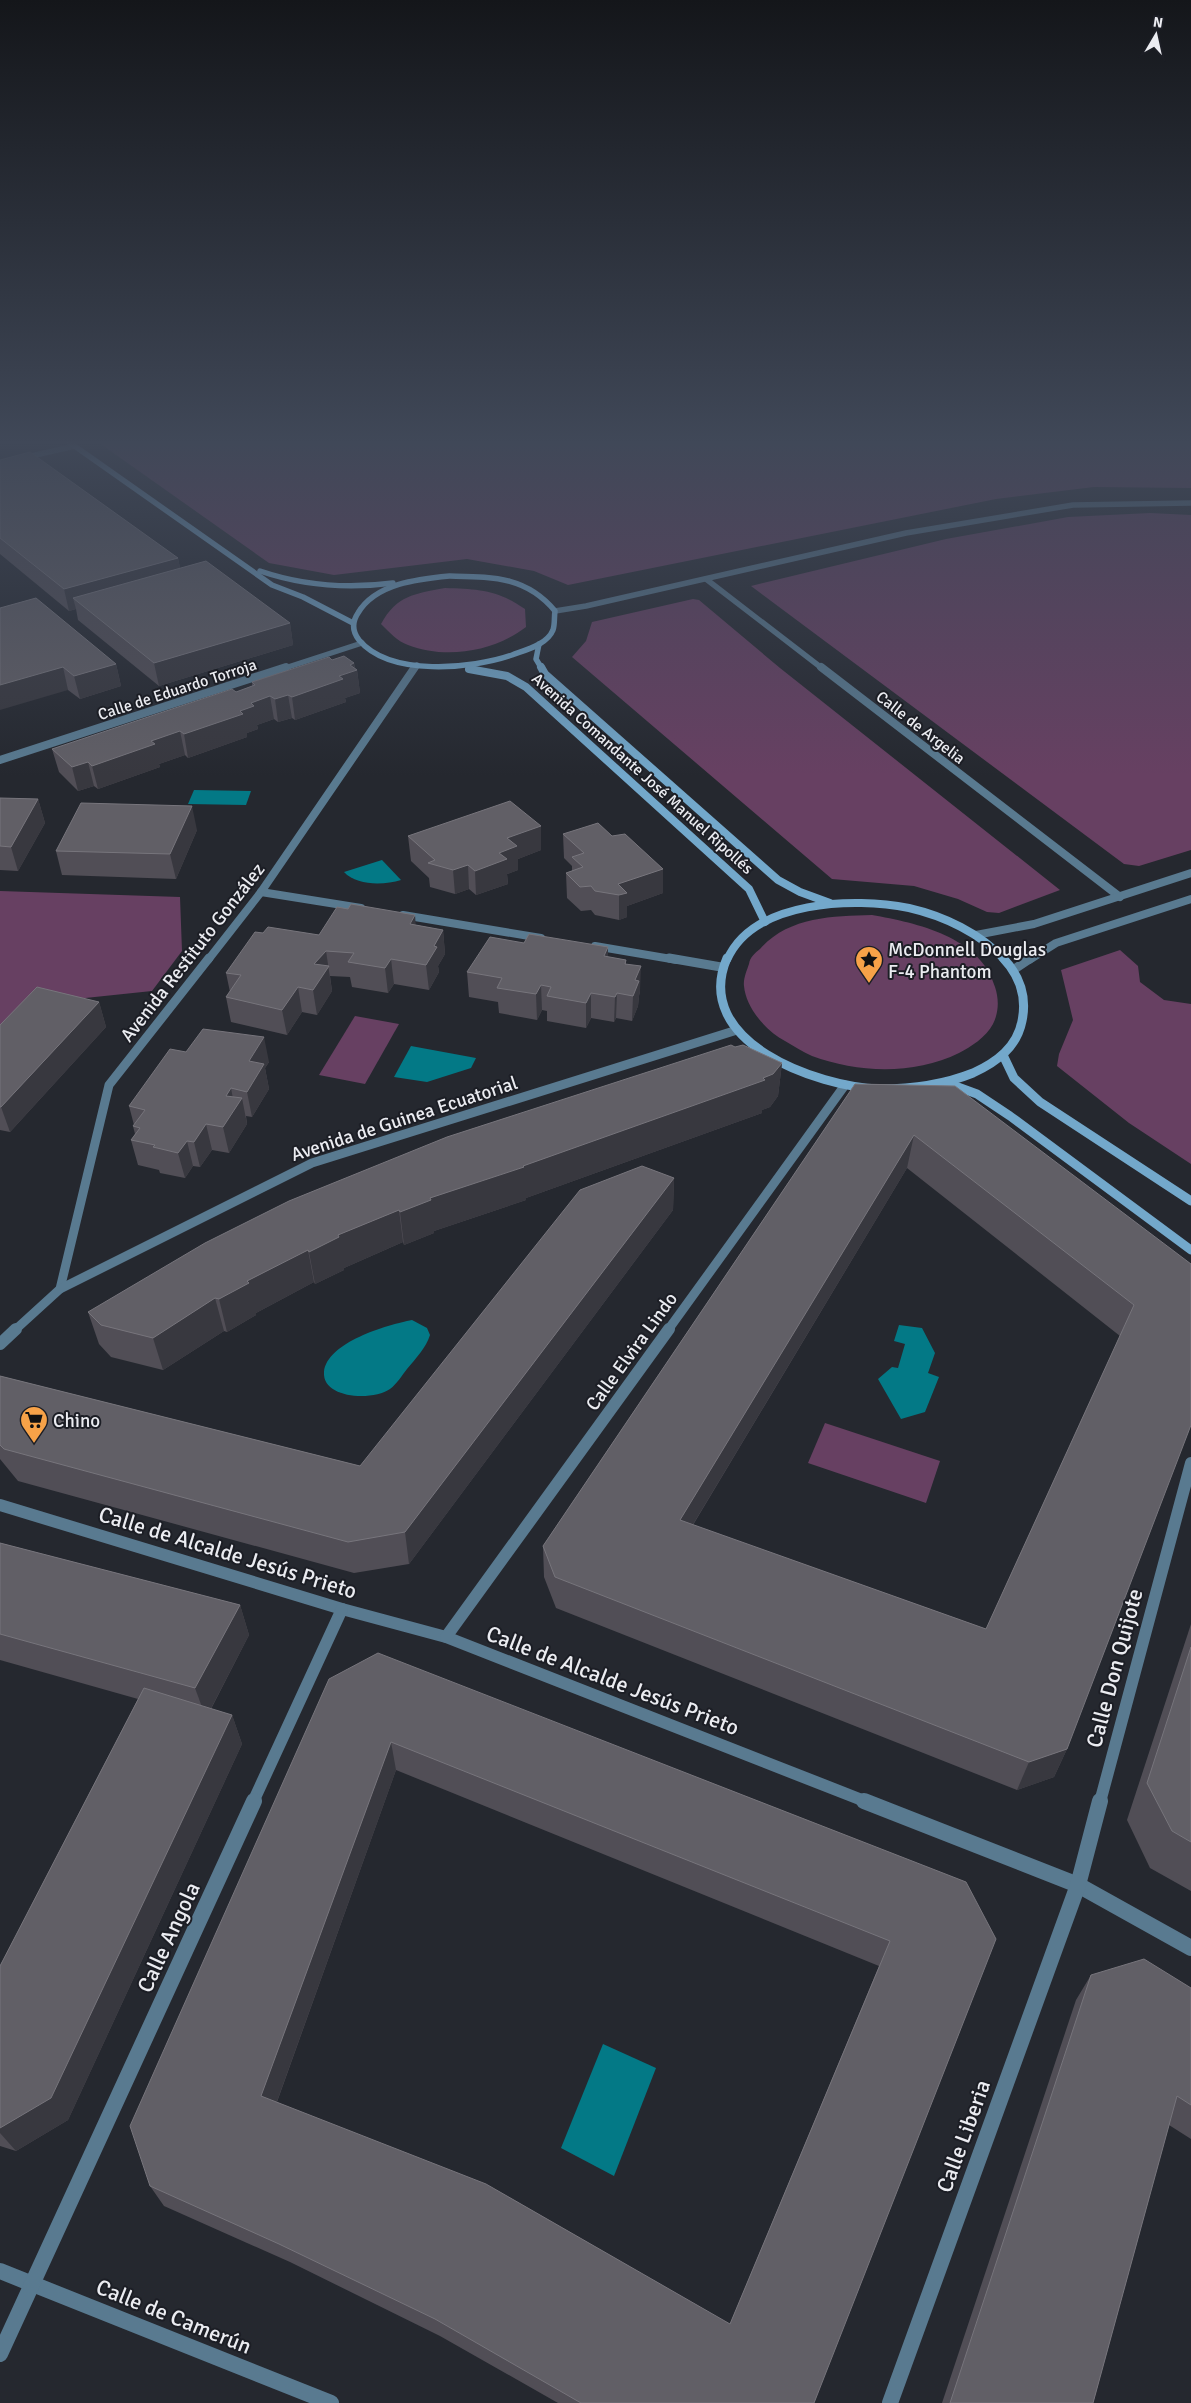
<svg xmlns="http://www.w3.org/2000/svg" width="1191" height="2403" font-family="Signika,sans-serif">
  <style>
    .green { fill: #674062 }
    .water { fill: #037986 }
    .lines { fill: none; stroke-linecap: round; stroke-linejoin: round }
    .street-far4 { stroke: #597a90; stroke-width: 5.5 }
    .street-far3 { stroke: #597a90; stroke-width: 8 }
    .street-far2 { stroke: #597a90; stroke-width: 9 }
    .street-far1 { stroke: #597a90; stroke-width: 12 }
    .street { stroke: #597a90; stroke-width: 16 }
    .secondary-far2 { stroke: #73a8cb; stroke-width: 5.5 }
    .secondary-far1 { stroke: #73a8cb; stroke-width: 8 }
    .secondary { stroke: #73a8cb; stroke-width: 9 }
    .wall { fill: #514e56; fill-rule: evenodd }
    .shaded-wall { fill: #38383f }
    .building { fill: #615f66; stroke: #77757c; fill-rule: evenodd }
    .labels { text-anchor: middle; stroke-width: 4; stroke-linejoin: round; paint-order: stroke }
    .far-street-label { font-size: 16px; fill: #ebecf1; stroke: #1c1e25 }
    .poi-label { font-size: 19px; fill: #ebecf1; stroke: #1c1e25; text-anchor: start }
    .street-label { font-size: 19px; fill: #ebecf1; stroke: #1c1e25 }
    .near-street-label { font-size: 22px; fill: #ebecf1; stroke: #1c1e25 }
  </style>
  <rect width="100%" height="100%" fill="#25282f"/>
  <g class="green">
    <polygon points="95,440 1191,440 1191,488 1094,487 996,499 568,585 534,571 467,559 334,575 269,563"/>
    <polygon points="1150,513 1191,515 1191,850 1139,866 1124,864 751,586 946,539 1068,517"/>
    <path d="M 445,588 C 478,589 498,590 525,609 L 526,627 C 495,651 447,660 408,645 C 397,641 389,632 381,624 C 397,595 414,594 445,588 Z"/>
    <polygon points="693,599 699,600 780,668 1060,890 999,913 987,912 958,899 914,886 832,879 572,657 586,641 592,622"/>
    <polygon points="0,891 180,897 182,951 152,991 28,1004 0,1029"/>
    <path d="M 872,915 C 917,923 981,937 995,987 C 999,999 999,1012 993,1024 C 986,1037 971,1047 959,1053 C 914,1075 858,1073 812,1056 C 803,1052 794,1046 785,1041 C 766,1031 746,1008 744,986 C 743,979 747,970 749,964 C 750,957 755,953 760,949 C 788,917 832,916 872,915 Z"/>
    <polygon points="1120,950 1138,966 1140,982 1164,1000 1191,1004 1191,1164 1129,1123 1057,1066 1059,1054 1073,1020 1061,970"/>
    <polygon points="355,1016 399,1024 365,1084 319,1075"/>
    <polygon points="825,1423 940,1461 926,1503 808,1463"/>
  </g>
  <g class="water">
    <polygon points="194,790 251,791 246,805 188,804"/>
    <path d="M 382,860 L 401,880 C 384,885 357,886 344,872 Z"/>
    <polygon points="411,1046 476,1058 471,1068 427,1082 394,1077"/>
    <path d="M 412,1320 L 427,1328 L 430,1335 C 426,1348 416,1358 407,1369 C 402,1375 397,1384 390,1389 C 373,1401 322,1399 324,1372 C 327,1342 387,1325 412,1320 Z"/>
    <polygon points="899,1325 922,1328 935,1353 928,1373 939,1377 925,1412 901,1419 878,1379 892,1367 898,1368 905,1344 894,1341"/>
    <polygon points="603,2044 656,2068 614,2176 561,2148"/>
  </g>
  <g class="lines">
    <g class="street-far4">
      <polyline points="0,463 75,446"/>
      <polyline points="706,579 823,669"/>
      <polyline points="555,611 586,606 906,533 1073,505 1191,503"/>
      <polyline points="282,669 362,643"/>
      <polyline points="414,669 417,665"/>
    </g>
    <g class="street-far3">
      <polyline points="821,667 1120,897"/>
      <polyline points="0,760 286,667"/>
      <polyline points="261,892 361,908"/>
      <polyline points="403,915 541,938"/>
      <polyline points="976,935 1034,924 1191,873"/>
      <polyline points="595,946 677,960"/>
      <polyline points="208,960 261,892 415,667"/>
      <polyline points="1029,960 1056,943 1191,899"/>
    </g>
    <g class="street-far2">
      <polyline points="669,958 721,967"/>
      <polyline points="1013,970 1031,958"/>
      <polyline points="60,1289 109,1085 209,958"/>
      <polyline points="15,1330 60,1289 312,1163 737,1030"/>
      <polyline points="668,1330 845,1085"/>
    </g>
    <g class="street-far1">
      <polyline points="0,1344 16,1329"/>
      <polyline points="0,1505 342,1609 446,1637 867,1802"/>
      <polyline points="446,1637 669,1329"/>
      <polyline points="253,1802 342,1609"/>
      <polyline points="1100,1802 1191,1463"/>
    </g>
    <g class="street">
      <polyline points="864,1801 1078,1885 1191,1948"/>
      <polyline points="0,2271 331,2403"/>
      <polyline points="0,2354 254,1801"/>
      <polyline points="890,2403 1078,1885 1100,1801"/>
    </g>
    <g class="secondary-far2">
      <polyline points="66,440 272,585 303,597 353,623"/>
      <path d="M 260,571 C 304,586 347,589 393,583"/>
      <path d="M 450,576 C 492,577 526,576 555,611 C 554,617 555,624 553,630 C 547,645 525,650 512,655 C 472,669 390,677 359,640 C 352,631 352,622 358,613 C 376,583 419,579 450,576 Z"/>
      <polyline points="539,644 536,659 542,669"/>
    </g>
    <g class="secondary-far1">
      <polyline points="541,667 545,674 778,880 800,892 830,903"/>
      <polyline points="469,669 507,676 526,687 749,889 765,922"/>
      <path d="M 727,960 C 753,900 855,897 909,908 C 944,916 980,933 1005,960"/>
    </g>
    <g class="secondary">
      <path d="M 727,958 C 691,1042 817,1087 880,1089 C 912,1089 943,1085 973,1073 C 997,1062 1017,1047 1022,1021 C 1027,997 1020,976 1003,958"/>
      <polyline points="1003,1055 1014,1078 1040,1102 1191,1201"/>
      <polyline points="947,1083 977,1094 1010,1116 1191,1250"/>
    </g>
  </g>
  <g class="wall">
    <polygon points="0,460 178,558 180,568 290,623 293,645 159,686 78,620 76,609 69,611 0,554"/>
    <polygon points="0,608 116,664 121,686 80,699 68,690"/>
    <polygon points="332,660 354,663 355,668 357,670 360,693 345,698 346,702 295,720 292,718 278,722 274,719 257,725 258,729 247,733 247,737 188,758 185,755 159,764 160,767 98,789 94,786 78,791 59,772 52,749 236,692 252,686 252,682"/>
    <polygon points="0,798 38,799 45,823 18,871 0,870"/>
    <polygon points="197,830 176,879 62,875 56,851"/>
    <polygon points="563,834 612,836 663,869 663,893 627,906 627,917 619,920 595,915 591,910 581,911 567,898 566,873 572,871 572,866 564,858"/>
    <polygon points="408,836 541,850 518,859 518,870 507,874 508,884 476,895 469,889 455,894 430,887 429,878 411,861"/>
    <polygon points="416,925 443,930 445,954 438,966 439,972 429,990 394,984 388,993 352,987 350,977 330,976 332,991 317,1015 302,1012 287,1035 231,1022 226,997 230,992 226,973 263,933 319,935"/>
    <polygon points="608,957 626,960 626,964 640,991 639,996 638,1006 632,1021 616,1018 614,1022 591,1018 586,1028 547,1021 547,1011 542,1010 537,1020 499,1013 498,1002 469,997 467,972"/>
    <polygon points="99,1002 106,1027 10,1132 0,1130 0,1025"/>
    <polygon points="735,1047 782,1063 778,1096 770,1107 762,1110 762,1113 526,1198 526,1200 434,1231 434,1233 404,1245 403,1242 344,1268 344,1270 315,1284 314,1282 256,1313 256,1315 227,1332 224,1331 163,1370 111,1357 99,1344 88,1312"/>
    <polygon points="186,1052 269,1062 265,1068 269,1089 252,1117 246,1116 247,1124 229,1153 212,1150 200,1167 193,1166 185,1178 160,1173 159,1170 138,1165 131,1140 135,1134 133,1126 134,1125 129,1106"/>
    <path d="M 855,1084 L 1191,1264 L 1067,1749 L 1054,1777 L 1017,1790 L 556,1608 L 544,1577 L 543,1546 ZM 907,1168 L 1120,1336 L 986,1629 L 693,1525 Z"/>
    <polygon points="674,1178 673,1210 409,1564 354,1573 18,1481 0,1459 0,1376 360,1466"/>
    <polygon points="0,1543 240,1605 249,1635 211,1709 232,1715 242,1744 68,2120 16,2151 0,2146 0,1966 138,1699 0,1660"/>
    <polygon points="1191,1624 1191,1891 1150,1868 1127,1820"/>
    <path d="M 329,1679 L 966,1882 L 814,2403 L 558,2403 L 440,2336 L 290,2262 L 164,2206 L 150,2186 ZM 396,1770 L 879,1966 L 730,2324 L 277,2102 Z"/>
    <polygon points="1091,1975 1191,1988 1191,2139 1169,2125 1093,2403 942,2403 1076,2000"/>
  </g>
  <g class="shaded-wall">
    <polygon points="178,558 182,579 73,598 76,609 69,611 64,589"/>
    <polygon points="290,623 293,645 159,686 154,663"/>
    <polygon points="354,663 355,671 357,670 360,693 345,698 346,702 295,720 292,697 339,676 350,665"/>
    <polygon points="116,664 121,686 80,699 74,676"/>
    <polygon points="63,667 68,690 0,710 0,685"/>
    <polygon points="288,695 292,718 278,722 275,699"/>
    <polygon points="270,696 274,719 257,725 258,729 247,733 247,737 188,758 184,734 240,711 251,703"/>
    <polygon points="180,731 185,755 159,764 160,767 98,789 92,766 151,741"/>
    <polygon points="88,762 94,786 78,791 72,767"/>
    <polygon points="38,799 45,823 18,871 11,847"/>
    <polygon points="192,806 197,830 176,879 170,854"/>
    <polygon points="541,826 541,850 518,859 518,870 507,874 508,884 476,895 475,871 499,853 507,838"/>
    <polygon points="468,865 469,889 455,894 453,870"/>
    <polygon points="663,869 663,893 627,906 627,917 619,920 619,895 618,884"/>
    <polygon points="415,915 417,940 410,924"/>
    <polygon points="443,930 445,954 438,966 439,972 429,990 426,965 434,946"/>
    <polygon points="608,947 608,972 604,956"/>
    <polygon points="326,951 332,991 317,1015 313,990 314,964"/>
    <polygon points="391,959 394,984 388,993 385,968"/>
    <polygon points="641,966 640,991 639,996 638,1006 632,1021 633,996 635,980"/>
    <polygon points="541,985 542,1010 537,1020 536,994"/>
    <polygon points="298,987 302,1012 287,1035 282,1010"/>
    <polygon points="591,993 591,1018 586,1028 586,1003"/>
    <polygon points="617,993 616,1018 614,1022 615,997"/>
    <polygon points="99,1002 106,1027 10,1132 1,1107"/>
    <polygon points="264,1037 269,1062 265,1068 269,1089 252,1117 247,1092 249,1061"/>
    <polygon points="782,1063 778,1096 770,1107 762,1110 762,1113 526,1198 526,1200 434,1231 434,1233 404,1245 400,1212 430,1198 523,1166 763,1078"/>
    <polygon points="231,1088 235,1109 242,1098 247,1124 229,1153 223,1127 226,1096"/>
    <polygon points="206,1124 212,1150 200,1167 194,1142"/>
    <polygon points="914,1135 907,1168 677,1551 680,1520"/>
    <polygon points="187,1141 193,1166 185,1178 178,1153"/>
    <polygon points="674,1178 673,1210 409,1564 405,1532"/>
    <polygon points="399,1210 403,1242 344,1268 344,1270 315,1284 309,1252 338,1235"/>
    <polygon points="308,1250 314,1282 256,1313 256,1315 227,1332 219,1299 247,1281"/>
    <polygon points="215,1298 224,1331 163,1370 153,1338"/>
    <polygon points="240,1605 249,1635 206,1718 195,1688"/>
    <polygon points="232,1715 242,1744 68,2120 16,2151 0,2133 0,2128"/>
    <polygon points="391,1742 396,1770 271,2118 261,2096"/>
    <polygon points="1067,1749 1054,1777 1017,1790 1029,1762"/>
  </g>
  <g class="building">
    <polygon points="30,452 178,558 64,589 0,538 0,460"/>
    <polygon points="206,561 290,623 154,663 73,598"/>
    <polygon points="36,598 116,664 74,676 63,667 0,685 0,608"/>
    <polygon points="344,656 354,663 350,665 357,670 339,676 343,679 292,697 288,695 275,699 270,696 251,703 254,706 240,711 243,714 184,734 180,731 151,741 155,744 92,766 88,762 72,767 52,749 232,689 236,692 255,685 252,682 329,657 332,660"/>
    <polygon points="0,798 38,799 11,847 0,846"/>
    <polygon points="510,801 541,826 507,838 517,846 499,853 507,859 475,871 468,865 453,870 428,863 435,860 408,836"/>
    <polygon points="81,803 192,806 170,854 56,851"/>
    <polygon points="598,823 612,836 625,834 663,869 618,884 627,893 619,895 595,891 591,886 580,887 566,873 583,867 572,857 584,853 563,834"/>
    <polygon points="351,904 415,915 410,924 443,930 434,946 437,947 426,965 391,959 385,968 348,962 354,953 326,951 314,964 329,966 313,990 298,987 282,1010 226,997 241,975 226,973 255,932 263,933 268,927 319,935 337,907 348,909"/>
    <polygon points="529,934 608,947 604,956 626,960 625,964 641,966 635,980 639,981 633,996 617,993 615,997 591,993 586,1003 547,996 551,987 541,985 536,994 497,988 502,978 467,972 490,937 524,943"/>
    <polygon points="37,987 99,1002 1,1107 0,1107 0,1025"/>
    <polygon points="203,1029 264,1037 249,1061 264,1064 247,1092 231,1088 226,1096 242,1098 223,1127 206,1124 194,1142 187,1141 178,1153 153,1147 155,1145 131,1140 140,1128 133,1126 145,1110 129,1106 170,1049 186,1052"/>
    <polygon points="731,1045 735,1047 743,1045 782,1063 773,1074 763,1078 765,1080 523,1166 524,1167 430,1198 431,1200 400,1212 399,1210 338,1235 339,1237 309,1252 308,1250 247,1281 249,1283 219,1299 215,1298 153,1338 101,1325 88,1312 205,1243 289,1201 447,1137"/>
    <path d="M 855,1084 L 955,1086 L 1191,1264 L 1191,1425 L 1067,1749 L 1029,1762 L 555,1577 L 543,1546 ZM 914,1135 L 1134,1305 L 986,1629 L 680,1520 Z"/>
    <polygon points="642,1166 674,1178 405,1532 348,1542 4,1449 0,1445 0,1376 360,1466 580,1190"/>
    <polygon points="0,1543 240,1605 195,1688 0,1634"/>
    <polygon points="1191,1647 1191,1842 1172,1831 1147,1783"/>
    <path d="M 378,1653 L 966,1882 L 996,1939 L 814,2403 L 581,2403 L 435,2319 L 279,2244 L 150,2186 L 130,2126 L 329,1679 ZM 391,1742 L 890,1941 L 730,2324 L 486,2184 L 261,2096 Z"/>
    <polygon points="144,1688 232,1715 51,2098 0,2128 0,1966"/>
    <polygon points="1144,1959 1191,1988 1191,2105 1177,2096 1093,2403 950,2403 1091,1975"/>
  </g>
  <linearGradient id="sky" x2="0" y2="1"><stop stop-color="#14161a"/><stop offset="0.57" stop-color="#404858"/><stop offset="1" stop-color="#404858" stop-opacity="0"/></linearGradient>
  <rect width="1191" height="776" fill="url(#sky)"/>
  <defs>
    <symbol id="sight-pin" viewBox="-11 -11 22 30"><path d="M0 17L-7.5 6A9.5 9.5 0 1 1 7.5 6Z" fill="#f7a248" stroke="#1c1e25"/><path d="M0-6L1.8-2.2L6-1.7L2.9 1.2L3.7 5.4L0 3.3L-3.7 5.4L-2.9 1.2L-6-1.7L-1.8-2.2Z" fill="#111"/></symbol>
    <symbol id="supermarket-pin" viewBox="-11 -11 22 30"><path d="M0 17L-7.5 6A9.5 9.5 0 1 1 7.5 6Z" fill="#f7a248" stroke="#1c1e25"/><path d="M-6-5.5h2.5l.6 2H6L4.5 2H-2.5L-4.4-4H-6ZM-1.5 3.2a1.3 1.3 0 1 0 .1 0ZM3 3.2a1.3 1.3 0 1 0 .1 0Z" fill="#111"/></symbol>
  </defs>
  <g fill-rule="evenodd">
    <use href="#sight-pin" x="853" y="944" width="32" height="43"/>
    <use href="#supermarket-pin" x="18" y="1404" width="32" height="43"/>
  </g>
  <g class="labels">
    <g class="far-street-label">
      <text transform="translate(177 689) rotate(-18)" y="6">Calle de Eduardo Torroja</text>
      <text transform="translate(921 727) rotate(38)" y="6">Calle de Argelia</text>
      <text transform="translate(643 773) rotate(42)" y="6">Avenida Comandante José Manuel Ripollés</text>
    </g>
    <g class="poi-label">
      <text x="888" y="956">McDonnell Douglas<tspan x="888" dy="22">F-4 Phantom</tspan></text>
      <text x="53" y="1427">Chino</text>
    </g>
    <g class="street-label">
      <text transform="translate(192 952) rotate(-52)" y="7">Avenida Restituto González</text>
      <text transform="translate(404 1118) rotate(-18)" y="7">Avenida de Guinea Ecuatorial</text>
      <text transform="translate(631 1351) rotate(-54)" y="7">Calle Elvira Lindo</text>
    </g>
    <g class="near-street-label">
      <text transform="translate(228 1552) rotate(17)" y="8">Calle de Alcalde Jesús Prieto</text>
      <text transform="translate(1114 1668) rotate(-75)" y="8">Calle Don Quijote</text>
      <text transform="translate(613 1680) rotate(21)" y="8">Calle de Alcalde Jesús Prieto</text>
      <text transform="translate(168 1937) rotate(-65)" y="8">Calle Angola</text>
      <text transform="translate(963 2136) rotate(-70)" y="8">Calle Liberia</text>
      <text transform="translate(174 2316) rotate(22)" y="8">Calle de Camerún</text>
    </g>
  </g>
  <g transform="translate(1156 35) rotate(9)" stroke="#1c1e25" stroke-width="4" paint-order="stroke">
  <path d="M0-4L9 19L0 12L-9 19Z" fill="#ebecf1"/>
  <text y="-8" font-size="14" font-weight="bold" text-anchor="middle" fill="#ebecf1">N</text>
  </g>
</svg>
